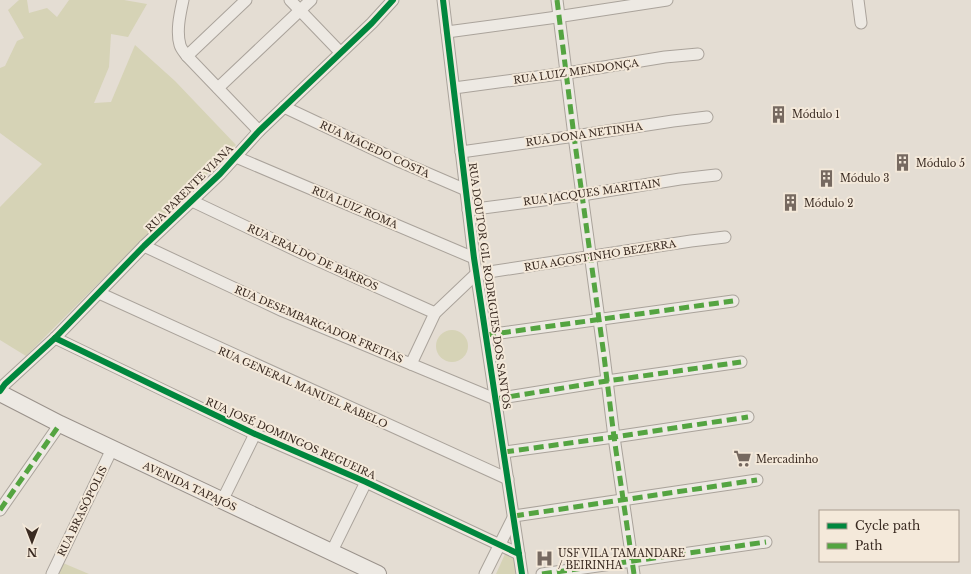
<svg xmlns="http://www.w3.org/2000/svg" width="971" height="574" font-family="'Libre Baskerville',serif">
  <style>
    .green { fill: #d6d3b6 }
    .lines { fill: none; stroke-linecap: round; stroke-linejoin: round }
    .street-casing { stroke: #aaa39b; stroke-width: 13 }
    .secondary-casing { stroke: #9a928b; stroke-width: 18 }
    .street { stroke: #ede9e3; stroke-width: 11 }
    .secondary { stroke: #ede9e3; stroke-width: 16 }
    .quiet { stroke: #54a441; stroke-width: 5; stroke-dasharray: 10 5; stroke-linecap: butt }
    .cycleway-casing { stroke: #f4e9da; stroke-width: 8 }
    .cycleway { stroke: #00873e; stroke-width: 6 }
    .labels { text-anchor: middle; stroke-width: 4; stroke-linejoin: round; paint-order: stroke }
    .street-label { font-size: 10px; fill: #3a2b22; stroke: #f4e9da }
    .poi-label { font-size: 10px; fill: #3a2b22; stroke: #f4e9da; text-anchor: start }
  </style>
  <rect width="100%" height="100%" fill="#e4ddd3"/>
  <g class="green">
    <polygon points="19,0 27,0 29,13 47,8 57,17 69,0 124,0 147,4 128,37 111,34 109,67 94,103 111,102 135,45 175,81 236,145 26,356 0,340 0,207 42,164 0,133 0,68 5,66 17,41 24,38 8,10"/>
    <circle cx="452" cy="346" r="16"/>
    <polygon points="505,554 510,554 515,558 518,574 496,574"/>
    <polygon points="63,563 89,574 59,574"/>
  </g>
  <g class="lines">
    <defs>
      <g id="street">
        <path d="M 183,0 C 180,14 176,31 180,45 C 181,49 185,53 187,56 L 259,131"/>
        <polyline points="290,0 340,52"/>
        <polyline points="443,0 474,258 522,574"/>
        <polyline points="557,0 574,136 604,356 614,437 634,574"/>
        <polyline points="858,0 861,23"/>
        <polyline points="447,32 550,18 667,0"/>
        <polyline points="187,56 246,0"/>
        <polyline points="218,88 311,0"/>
        <polyline points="454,88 567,73 665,57 698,54"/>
        <polyline points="284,107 401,162 466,190"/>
        <polyline points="461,152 575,136 673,121 707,117"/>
        <polyline points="236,157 474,258"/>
        <polyline points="192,201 308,256 435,313"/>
        <polyline points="468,210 582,195 680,179 716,175"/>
        <polyline points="144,246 283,311 495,399 607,381 741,362"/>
        <polyline points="99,293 508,479"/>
        <polyline points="486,335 733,301"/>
        <polyline points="55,338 165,391 255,434 366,482 519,554"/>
        <polyline points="411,364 435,313 476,274 691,241 725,237"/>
        <polyline points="0,391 5,384 55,338 144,246 220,174 259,131 372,23 393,0"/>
        <polyline points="504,452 614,437 748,417"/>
        <polyline points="222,501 255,434"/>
        <polyline points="0,510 60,424"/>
        <polyline points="514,516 757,480"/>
        <polyline points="331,553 366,482"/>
        <polyline points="52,574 112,449"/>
        <polyline points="485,574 514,516"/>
        <polyline points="542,574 766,542"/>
      </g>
      <polyline id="secondary" points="0,393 60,424 378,574"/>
    </defs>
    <use href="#street" class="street-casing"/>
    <use href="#secondary" class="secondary-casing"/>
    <use href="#street" class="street"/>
    <use href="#secondary" class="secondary"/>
    <g class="quiet">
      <polyline points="557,0 574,136 604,356 614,437 634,574"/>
      <polyline points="486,335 733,301"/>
      <polyline points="495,399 607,381 741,362"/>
      <polyline points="504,452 614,437 748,417"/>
      <polyline points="0,510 60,424"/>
      <polyline points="514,516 757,480"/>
      <polyline points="542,574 766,542"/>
    </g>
    <defs>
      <g id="cycleway">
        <polyline points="443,0 474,258 522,574"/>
        <polyline points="55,338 165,391 255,434 366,482 519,554"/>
        <polyline points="0,391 5,384 55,338 144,246 220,174 259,131 372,23 393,0"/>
      </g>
    </defs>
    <use href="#cycleway" class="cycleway-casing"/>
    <use href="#cycleway" class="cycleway"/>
  </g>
  <defs>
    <symbol id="building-bare" viewBox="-9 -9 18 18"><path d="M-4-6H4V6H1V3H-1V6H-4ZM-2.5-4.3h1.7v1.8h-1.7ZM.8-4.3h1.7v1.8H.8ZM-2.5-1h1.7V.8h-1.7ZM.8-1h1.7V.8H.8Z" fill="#766960" stroke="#f4e9da" stroke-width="2.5" paint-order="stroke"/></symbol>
    <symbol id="supermarket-bare" viewBox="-9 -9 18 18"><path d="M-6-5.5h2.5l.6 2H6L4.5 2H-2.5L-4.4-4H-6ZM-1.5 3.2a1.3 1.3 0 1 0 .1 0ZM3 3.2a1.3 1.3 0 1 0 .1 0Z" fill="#766960" stroke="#f4e9da" stroke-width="2.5" paint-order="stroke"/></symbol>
    <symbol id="hospital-bare" viewBox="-9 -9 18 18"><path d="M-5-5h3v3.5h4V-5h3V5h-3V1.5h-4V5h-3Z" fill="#766960" stroke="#f4e9da" stroke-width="2.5" paint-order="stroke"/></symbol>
  </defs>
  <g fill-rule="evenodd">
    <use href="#building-bare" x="766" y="102" width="25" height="25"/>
    <use href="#building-bare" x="890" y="150" width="25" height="25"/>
    <use href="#building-bare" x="814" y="166" width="25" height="25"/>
    <use href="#building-bare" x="778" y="190" width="25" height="25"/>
    <use href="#supermarket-bare" x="730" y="446" width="25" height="25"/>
    <use href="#hospital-bare" x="532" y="546" width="25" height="25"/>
  </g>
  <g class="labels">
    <g class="street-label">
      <text transform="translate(576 71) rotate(-8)" y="4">RUA LUIZ MENDONÇA</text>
      <text transform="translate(584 134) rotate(-8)" y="4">RUA DONA NETINHA</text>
      <text transform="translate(375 149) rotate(25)" y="4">RUA MACEDO COSTA</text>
      <text transform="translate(189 188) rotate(-45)" y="4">RUA PARENTE VIANA</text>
      <text transform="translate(592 192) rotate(-8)" y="4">RUA JACQUES MARITAIN</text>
      <text transform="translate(355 207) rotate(23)" y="4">RUA LUIZ ROMA</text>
      <text transform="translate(600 255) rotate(-9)" y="4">RUA AGOSTINHO BEZERRA</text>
      <text transform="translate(313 257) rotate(25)" y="4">RUA ERALDO DE BARROS</text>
      <text transform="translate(490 286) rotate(82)" y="4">RUA DOUTOR GIL RODRIGUES DOS SANTOS</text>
      <text transform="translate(319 324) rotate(23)" y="4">RUA DESEMBARGADOR FREITAS</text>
      <text transform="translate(303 387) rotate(24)" y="4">RUA GENERAL MANUEL RABELO</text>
      <text transform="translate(291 438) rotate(24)" y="4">RUA JOSÉ DOMINGOS REGUEIRA</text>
      <text transform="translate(190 486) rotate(25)" y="4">AVENIDA TAPAJÓS</text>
      <text transform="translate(82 511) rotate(-64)" y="4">RUA BRASÓPOLIS</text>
    </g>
    <g class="poi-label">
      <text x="792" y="118">Módulo 1</text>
      <text x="916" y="167">Módulo 5</text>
      <text x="840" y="182">Módulo 3</text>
      <text x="804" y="207">Módulo 2</text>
      <text x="756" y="463">Mercadinho</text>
      <text x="558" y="557">USF VILA TAMANDARE<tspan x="558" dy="12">/ BEIRINHA</tspan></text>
    </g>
  </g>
  <rect x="819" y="510" width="140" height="52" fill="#f4e9da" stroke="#aa9d90"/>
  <rect x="827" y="523" width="20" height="6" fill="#00873e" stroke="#aa9d90"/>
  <text x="855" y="530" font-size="12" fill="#3a2b22">Cycle path</text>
  <rect x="827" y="543" width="20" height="6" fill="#54a441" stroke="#aa9d90"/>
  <text x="855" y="550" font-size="12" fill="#3a2b22">Path</text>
  <g transform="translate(32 542) rotate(180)" stroke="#f4e9da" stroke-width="3" paint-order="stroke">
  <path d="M0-3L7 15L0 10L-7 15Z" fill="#3a2b22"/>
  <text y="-6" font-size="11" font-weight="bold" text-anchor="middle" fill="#3a2b22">N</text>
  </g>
</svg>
